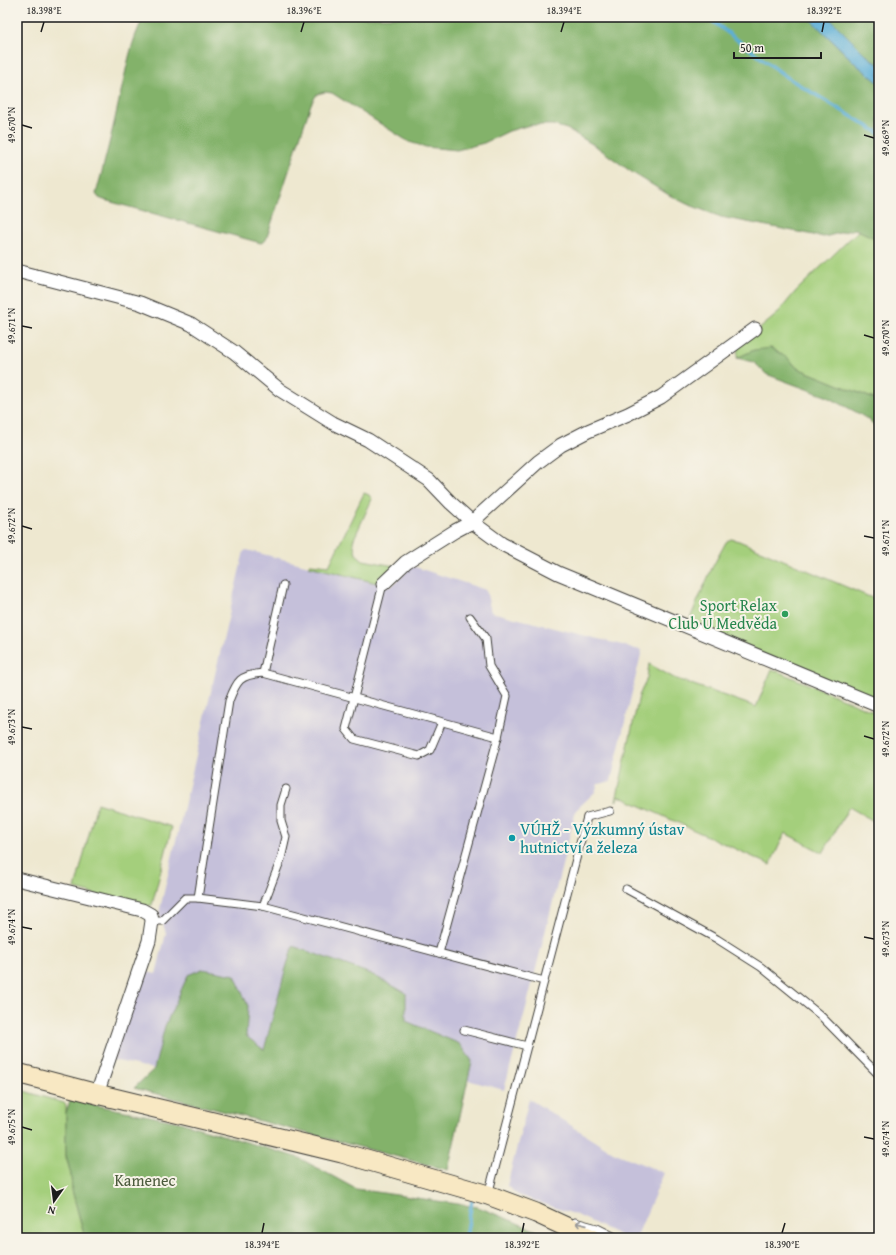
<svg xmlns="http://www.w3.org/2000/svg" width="896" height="1255" font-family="'Gentium Book Plus',serif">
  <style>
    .industrial { fill: #c5c0da }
    .green { fill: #a4cf7b; stroke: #60764c }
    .forest { fill: #83b26b; stroke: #506744 }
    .water { fill: #5bafd7; stroke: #3c667a }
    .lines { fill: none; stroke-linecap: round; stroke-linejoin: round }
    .stream { stroke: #5bafd7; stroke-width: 3.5 }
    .service-casing { stroke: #3c3b37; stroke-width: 9 }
    .minor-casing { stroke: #3c3b37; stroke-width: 15 }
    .secondary-casing { stroke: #3c3b37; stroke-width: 21 }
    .service { stroke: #fff; stroke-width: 7 }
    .minor { stroke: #fff; stroke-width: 13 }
    .secondary { stroke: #f8e8c3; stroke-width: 19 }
    .oneway { stroke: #999 }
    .ticks { fill: none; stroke: #1c1c1c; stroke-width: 1.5 }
    .leisure-dot { fill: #2e9e5b; stroke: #f7f3e8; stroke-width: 1.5 }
    .culture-dot { fill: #0f9aa8; stroke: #f7f3e8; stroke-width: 1.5 }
    .labels { text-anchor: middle; stroke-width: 4; stroke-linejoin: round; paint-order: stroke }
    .leisure-label { font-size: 16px; fill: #27864d; stroke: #f7f3e8; text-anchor: end }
    .culture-label { font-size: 16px; fill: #0d838f; stroke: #f7f3e8; text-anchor: start }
    .park-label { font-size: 16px; fill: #4c5b3d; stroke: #f7f3e8 }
    .neatline { fill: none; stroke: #1c1c1c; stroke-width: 1.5 }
    .ticks-label { font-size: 10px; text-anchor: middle; fill: #1c1c1c }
  </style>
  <rect width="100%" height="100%" fill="#f7f3e8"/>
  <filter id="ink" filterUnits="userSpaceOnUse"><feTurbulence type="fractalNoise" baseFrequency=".025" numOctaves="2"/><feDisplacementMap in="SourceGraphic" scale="8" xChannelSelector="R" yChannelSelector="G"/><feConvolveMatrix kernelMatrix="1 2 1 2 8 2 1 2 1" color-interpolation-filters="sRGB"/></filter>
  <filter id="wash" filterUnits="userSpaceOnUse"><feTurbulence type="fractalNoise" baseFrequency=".012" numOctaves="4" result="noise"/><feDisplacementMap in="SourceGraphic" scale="16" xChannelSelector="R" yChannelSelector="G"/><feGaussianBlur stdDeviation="0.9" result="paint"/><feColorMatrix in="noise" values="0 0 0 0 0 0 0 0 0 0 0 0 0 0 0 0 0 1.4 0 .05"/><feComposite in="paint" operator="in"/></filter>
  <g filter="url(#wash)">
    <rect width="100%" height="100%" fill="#eee8d0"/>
    <g class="industrial">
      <polygon points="247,550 391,587 412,566 486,590 491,612 622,645 632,649 635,649 642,650 611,781 600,784 598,784 595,792 576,810 527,1004 504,1090 359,1050 285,971 264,1051 165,1026 154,1069 109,1059 138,970 156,974 166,933 159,913 244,551"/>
      <polygon points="529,1099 613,1152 664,1173 636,1238 626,1238 577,1215 518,1195 507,1186"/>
    </g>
    <g class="green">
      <polygon points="859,230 879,240 879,401 797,368 789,359 754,350 737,358 738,347 776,315 796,291"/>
      <polygon points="364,493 369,495 372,499 353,541 356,554 363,560 395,566 377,583 309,566 310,564 329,566"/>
      <polygon points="731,539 739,541 879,601 879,703 688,623 712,568 726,542"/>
      <polygon points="649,664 674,678 756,707 772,669 879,714 879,824 849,807 823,853 785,833 770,865 762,861 619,796 618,799 616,801 639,696 647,678"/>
      <polygon points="97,803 172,827 152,905 143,907 75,889"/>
      <polygon points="17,1089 64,1103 66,1105 66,1158 69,1167 71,1175 72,1190 85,1238 17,1238"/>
    </g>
    <g class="forest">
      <path d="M 144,17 L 808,17 L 857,65 L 879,83 L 879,240 L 855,229 L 824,237 L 721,217 L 687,204 L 669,195 L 633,173 L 597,147 L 567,129 L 553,125 L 530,125 L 509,131 L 484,143 L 457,150 L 426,147 L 409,142 L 332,93 L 325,92 L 317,94 L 311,104 L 266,240 L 261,243 L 104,200 L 99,198 L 96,194 C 105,161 113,129 120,96 C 127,68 130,42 144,17 Z"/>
      <polygon points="828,17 879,17 879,65 866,55"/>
      <polygon points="771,348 789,359 797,368 879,401 879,430 869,420 856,412 828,397 766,374 757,365 753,362 737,358 754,350"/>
      <polygon points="293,946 371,974 406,993 406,1021 460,1044 472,1061 448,1170 134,1088 154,1069 165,1026 188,975 202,969 235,975 248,1006 246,1036 264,1050 285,971"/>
      <polygon points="70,1100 179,1122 299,1158 356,1189 478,1207 554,1238 85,1238 72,1190 71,1175 66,1155 66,1113"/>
    </g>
    <polygon class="water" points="808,17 828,17 866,55 879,65 879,83 857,65"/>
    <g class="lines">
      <g class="stream">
        <polyline points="707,17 788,78 879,133"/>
        <polyline points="466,1238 472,1200"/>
      </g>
    </g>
  </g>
  <g filter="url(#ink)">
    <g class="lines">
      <defs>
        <g id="service">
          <polyline points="383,584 346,729 354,739 419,756 430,750 442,722"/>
          <polyline points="263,673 283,585"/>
          <path d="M 498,737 L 263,673 C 240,675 237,680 229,701 L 198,898 L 263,906 L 544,981"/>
          <polyline points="626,889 717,939 761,967 820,1015 879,1075"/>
          <polyline points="263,906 281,859 286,837 281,821 281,805 286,789"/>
          <polyline points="152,921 162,921 185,898 198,898"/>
          <polyline points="439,953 498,737 507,696 489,666 486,639 470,617"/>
          <polyline points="464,1030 527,1046"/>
          <polyline points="488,1195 587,817 610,811"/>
          <polyline points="575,1222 597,1228 617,1238"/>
        </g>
        <g id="minor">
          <polyline points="17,271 140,303 191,324 234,352 280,390 333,423 368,440 429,480 451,503 472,522 502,544 558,573 879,706"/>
          <polyline points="383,584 406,562 455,531 472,522 538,462 561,445 588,431 628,414 661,397 755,329"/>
          <polyline points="17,879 142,910 151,915 152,921 149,941 97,1094"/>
        </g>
        <polyline id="secondary" points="17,1073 97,1094 342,1153 488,1195 536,1213 590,1238"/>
      </defs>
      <use href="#service" class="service-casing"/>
      <use href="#minor" class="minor-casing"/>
      <use href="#secondary" class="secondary-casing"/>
      <use href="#service" class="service"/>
      <use href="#minor" class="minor"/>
      <use href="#secondary" class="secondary"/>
    </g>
    <defs><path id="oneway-shaft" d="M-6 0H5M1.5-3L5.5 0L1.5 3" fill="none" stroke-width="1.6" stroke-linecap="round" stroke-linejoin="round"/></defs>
    <use class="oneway" href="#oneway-shaft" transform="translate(581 1224) rotate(-167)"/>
  </g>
  <path class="ticks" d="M 41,32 L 44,22M 301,32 L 304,22M 561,32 L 564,22M 822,32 L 824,22M 22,125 L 32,128M 864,135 L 874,138M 22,326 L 32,328M 864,335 L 874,338M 22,526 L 32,529M 864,536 L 874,538M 22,727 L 32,729M 864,736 L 874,739M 22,927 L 32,929M 864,937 L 874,939M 22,1127 L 32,1130M 864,1137 L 874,1139M 262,1233 L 264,1223M 522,1233 L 524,1223M 782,1233 L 785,1223"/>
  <circle class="leisure-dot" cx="785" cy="614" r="4"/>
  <circle class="culture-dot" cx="512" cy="838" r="4"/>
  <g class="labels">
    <g class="leisure-label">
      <text x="777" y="611">Sport Relax<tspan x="777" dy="18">Club U Medvěda</tspan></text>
    </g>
    <g class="culture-label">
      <text x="520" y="835">VÚHŽ - Výzkumný ústav<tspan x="520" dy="18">hutnictví a železa</tspan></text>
    </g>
    <g class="park-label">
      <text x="145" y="1186">Kamenec</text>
    </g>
  </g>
  <rect width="896" height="1255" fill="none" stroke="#f7f3e8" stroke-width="44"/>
  <g transform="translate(54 1201) rotate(194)" stroke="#f7f3e8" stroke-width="3" paint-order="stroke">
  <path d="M0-3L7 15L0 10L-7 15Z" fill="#1c1c1c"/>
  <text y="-6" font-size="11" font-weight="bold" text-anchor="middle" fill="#1c1c1c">N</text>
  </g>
  <path d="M734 52v6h87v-6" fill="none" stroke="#1c1c1c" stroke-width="2"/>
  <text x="740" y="52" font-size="12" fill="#1c1c1c" stroke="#f7f3e8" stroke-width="3" paint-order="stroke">50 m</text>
  <rect x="22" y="22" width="852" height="1211" class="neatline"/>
  <g class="ticks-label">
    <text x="44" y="14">18.398°E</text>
    <text x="304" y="14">18.396°E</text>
    <text x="564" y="14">18.394°E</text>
    <text x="824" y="14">18.392°E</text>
    <text transform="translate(11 125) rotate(-90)" y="4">49.670°N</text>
    <text transform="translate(885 138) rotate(-90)" y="4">49.669°N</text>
    <text transform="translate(11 326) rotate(-90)" y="4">49.671°N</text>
    <text transform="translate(885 338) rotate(-90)" y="4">49.670°N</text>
    <text transform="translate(11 526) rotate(-90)" y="4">49.672°N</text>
    <text transform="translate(885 538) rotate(-90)" y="4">49.671°N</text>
    <text transform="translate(11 727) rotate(-90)" y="4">49.673°N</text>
    <text transform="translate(885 739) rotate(-90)" y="4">49.672°N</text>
    <text transform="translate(11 927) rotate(-90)" y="4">49.674°N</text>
    <text transform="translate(885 939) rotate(-90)" y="4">49.673°N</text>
    <text transform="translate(11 1127) rotate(-90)" y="4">49.675°N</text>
    <text transform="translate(885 1139) rotate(-90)" y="4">49.674°N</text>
    <text x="262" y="1248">18.394°E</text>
    <text x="522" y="1248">18.392°E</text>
    <text x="782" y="1248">18.390°E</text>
  </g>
</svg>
